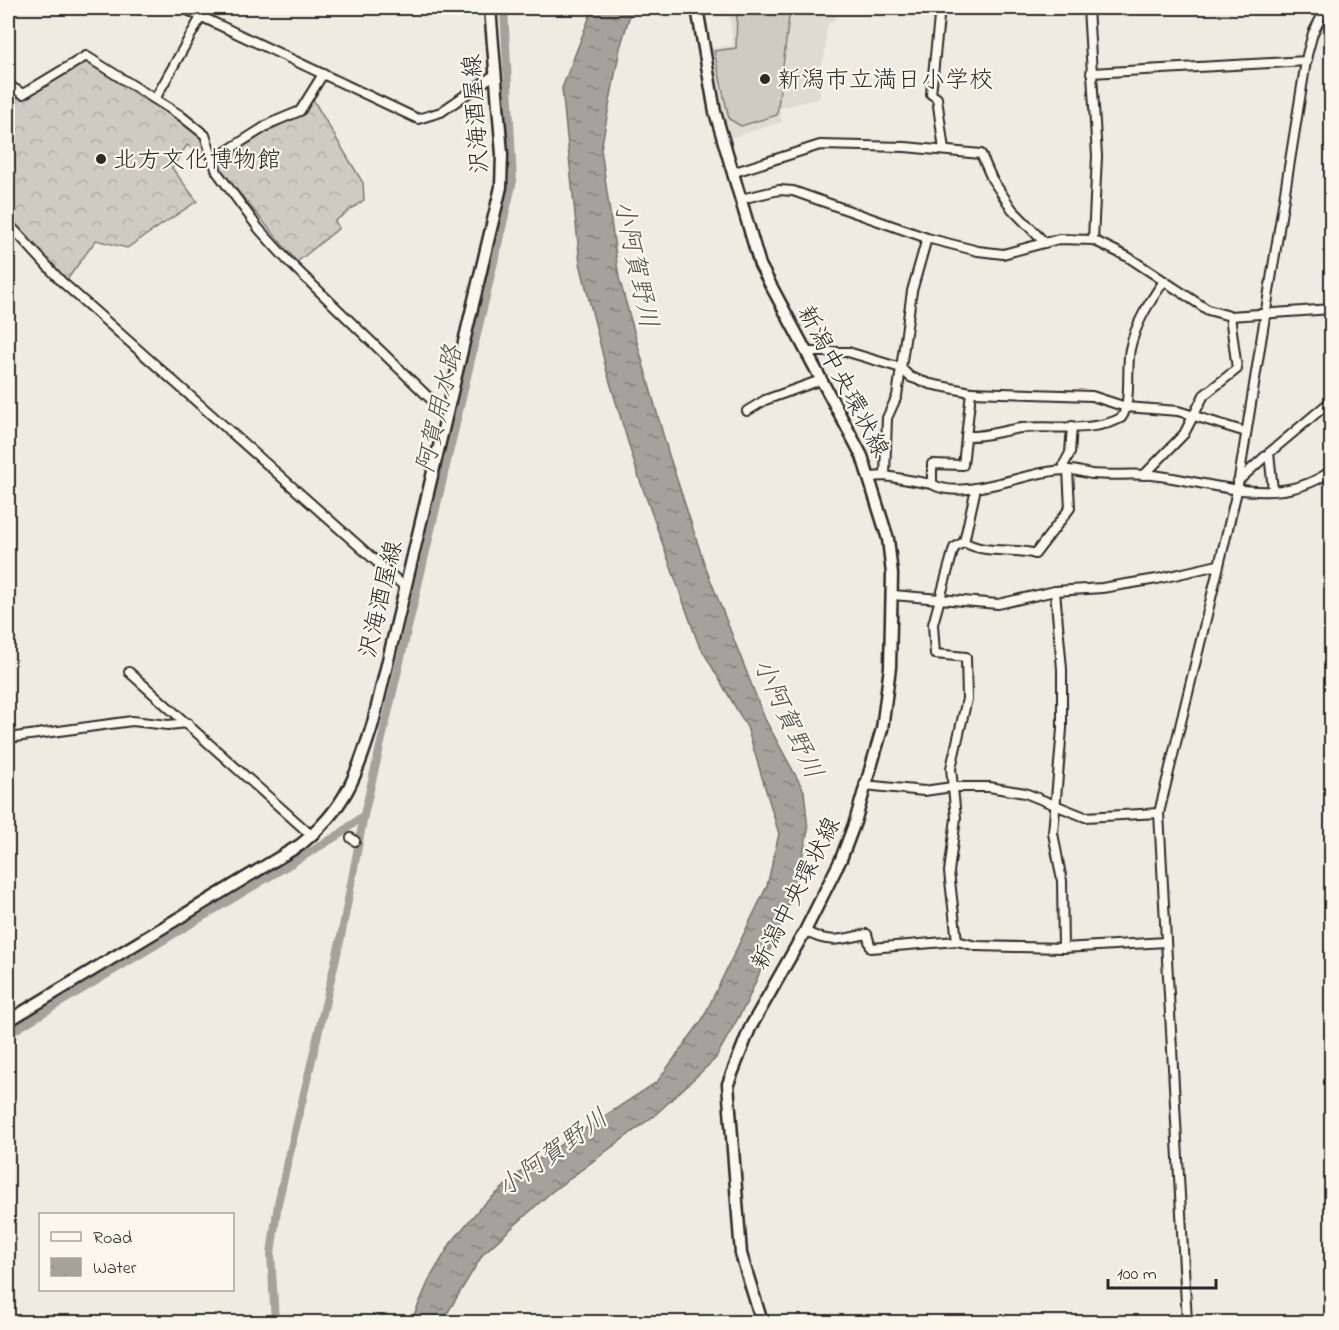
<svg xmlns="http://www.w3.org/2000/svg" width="1339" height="1330" font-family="'Indie Flower','Klee One',sans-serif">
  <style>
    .built { fill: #dedbd1 }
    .forest { fill: url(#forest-crowns); stroke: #7c7b76; stroke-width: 1.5 }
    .garden { fill: #cecbc2; stroke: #7c7b76; stroke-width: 1.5 }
    .water { fill: url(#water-ripples); stroke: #74726e; stroke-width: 1.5 }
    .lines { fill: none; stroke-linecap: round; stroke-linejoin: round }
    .canal { stroke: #a4a29a; stroke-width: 8 }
    .minor-casing { stroke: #2b2b2b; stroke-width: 12 }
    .major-casing { stroke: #2b2b2b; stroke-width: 15 }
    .minor { stroke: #fbf7ec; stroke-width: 8 }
    .major { stroke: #fbf7ec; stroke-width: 10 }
    .poi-dot { fill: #2b2b2b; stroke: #fbf7ec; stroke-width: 2 }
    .labels { text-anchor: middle; stroke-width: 4.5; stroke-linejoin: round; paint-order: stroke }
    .poi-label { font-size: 24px; fill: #2b2b2b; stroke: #fbf7ec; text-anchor: start }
    .street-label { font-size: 24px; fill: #2b2b2b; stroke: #fbf7ec }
    .water-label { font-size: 26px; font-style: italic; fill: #555552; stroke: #fbf7ec }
  </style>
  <defs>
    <pattern id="forest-crowns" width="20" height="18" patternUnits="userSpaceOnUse" patternTransform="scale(1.5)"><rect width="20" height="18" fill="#cecbc2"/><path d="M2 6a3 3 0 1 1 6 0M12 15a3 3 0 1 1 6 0" fill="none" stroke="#b1aea7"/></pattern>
    <pattern id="water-ripples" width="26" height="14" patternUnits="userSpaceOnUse" patternTransform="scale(1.5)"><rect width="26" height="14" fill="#a4a29a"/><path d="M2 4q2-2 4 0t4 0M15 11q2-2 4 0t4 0" fill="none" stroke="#86847e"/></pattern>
  </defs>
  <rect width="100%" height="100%" fill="#eeebe0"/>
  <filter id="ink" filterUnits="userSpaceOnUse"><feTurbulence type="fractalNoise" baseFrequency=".0167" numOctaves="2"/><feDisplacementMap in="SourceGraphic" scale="12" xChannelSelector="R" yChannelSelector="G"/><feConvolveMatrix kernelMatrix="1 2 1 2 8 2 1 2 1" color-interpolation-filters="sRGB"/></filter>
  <g filter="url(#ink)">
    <polygon class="built" points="729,8 836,8 835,19 827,26 824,59 819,66 820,98 779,108 782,122 727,139 714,93 707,49 733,45"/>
    <g class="forest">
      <polygon points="87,61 179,119 213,147 209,161 187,145 172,168 197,201 127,248 96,240 66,281 8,219 8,92 23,98"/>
      <polygon points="312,98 363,183 364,200 335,221 339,228 297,262 221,171 220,159 301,113"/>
    </g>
    <polygon class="garden" points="780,8 790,8 777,115 741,126 729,119 714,51 736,48 737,11 779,15"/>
    <polygon class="water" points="593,8 632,8 620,48 601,149 619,278 668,452 705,566 765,719 804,791 808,830 795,891 746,1004 715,1059 655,1115 549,1194 483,1254 442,1322 411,1322 430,1278 451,1243 479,1209 525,1168 657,1082 702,1020 767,886 779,834 747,727 698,643 637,472 607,372 580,263 562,88"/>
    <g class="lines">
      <g class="canal">
        <polyline points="8,1034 340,834 364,815"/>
        <polyline points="275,1322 271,1254 278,1203 341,937 364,815 513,181 504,8"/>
      </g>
      <defs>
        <g id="minor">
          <polyline points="183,8 418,119 441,112 494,75"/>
          <polyline points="940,8 931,94 937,98 944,150"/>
          <polyline points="1061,8 1088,9"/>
          <polyline points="1088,8 1097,156 1093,240"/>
          <polyline points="1091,73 1307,61"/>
          <polyline points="8,85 23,94 86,56 180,115 205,135 217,172 259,229 288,261 446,414"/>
          <polyline points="155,99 206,8"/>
          <polyline points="214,159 271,123 300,111 323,74"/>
          <polyline points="735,172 820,145 905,147 981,154 992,179 1012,209 1045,243"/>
          <polyline points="741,199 779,190 793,191 927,238 978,251 1003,254 1059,239 1093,240 1128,257 1208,310 1230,316 1332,309"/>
          <polyline points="8,223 61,281 405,587"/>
          <polyline points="807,352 848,352 901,368 910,377 930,384 971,392 963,465 932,464 932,484"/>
          <polyline points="971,392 1092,396 1126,407 1178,411 1246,432"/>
          <polyline points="747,411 765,400 821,380"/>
          <path d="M 966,436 C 986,437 1003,430 1022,428 C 1053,425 1093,433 1121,418 C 1132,405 1126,367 1130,349 C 1136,322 1149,303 1164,281"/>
          <polyline points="1064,470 1064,464 1070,453 1072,426"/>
          <polyline points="1144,475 1184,434 1204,395 1237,369 1230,316"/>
          <polyline points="885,476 887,418 897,396 912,291 927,238"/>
          <path d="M 870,477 L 885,476 L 932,484 C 962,503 1033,468 1070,470 C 1077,470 1084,473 1092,474 C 1114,476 1138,473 1160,476 C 1216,484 1281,509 1332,470"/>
          <polyline points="1238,481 1269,453"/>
          <polyline points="1273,490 1269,453 1332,400"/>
          <path d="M 964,542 C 987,555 1012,547 1035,554 L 1070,508 L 1068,470"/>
          <polyline points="964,542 976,488"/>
          <polyline points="1055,591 1062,669 1062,729 1053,833 1062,881 1063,948"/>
          <polyline points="893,595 998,604 1055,591 1102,588 1157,579 1218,565"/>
          <polyline points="129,672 311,835"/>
          <polyline points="8,738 132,721 168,725 188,723"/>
          <polyline points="864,785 924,791 952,787 989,787 1025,793 1085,817 1159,813"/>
          <polyline points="351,838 355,841"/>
          <path d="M 805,931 C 830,945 841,939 867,934 L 871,948 L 957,941 L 976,946 L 1063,948 L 1166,942"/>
          <polyline points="957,941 949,872 956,818 951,768 967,699 966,657 935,654 933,624 954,548 964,542"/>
          <polyline points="1187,1322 1159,813 1237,491 1307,55 1313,33 1326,8"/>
        </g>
        <g id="major">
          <polyline points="697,8 715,112 760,265 862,456 888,539 892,574 890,667 882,729 855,822 841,859 805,931 750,1028 728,1084 741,1254 762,1322"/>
          <path d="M 8,1021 L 300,845 C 345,809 357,776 373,723 L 501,187 L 502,154 L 490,8"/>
        </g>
      </defs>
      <use href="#minor" class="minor-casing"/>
      <use href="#major" class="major-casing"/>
      <use href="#minor" class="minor"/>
      <use href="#major" class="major"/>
    </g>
  </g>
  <g class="poi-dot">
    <circle cx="765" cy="79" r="6"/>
    <circle cx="101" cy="159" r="6"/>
  </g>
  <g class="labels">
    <g class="poi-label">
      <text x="777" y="87">新潟市立満日小学校</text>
      <text x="113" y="167">北方文化博物館</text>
    </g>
    <g class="street-label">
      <text transform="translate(475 114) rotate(-94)" y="8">沢海酒屋線</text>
      <text transform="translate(844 381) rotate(62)" y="8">新潟中央環状線</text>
      <text transform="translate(380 599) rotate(-77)" y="8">沢海酒屋線</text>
      <text transform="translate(795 893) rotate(-63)" y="8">新潟中央環状線</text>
    </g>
    <g class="water-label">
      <text transform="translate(637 264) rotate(78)" y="9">小阿賀野川</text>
      <text transform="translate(438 409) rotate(-77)" y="9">阿賀用水路</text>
      <text transform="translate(789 718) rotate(65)" y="9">小阿賀野川</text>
      <text transform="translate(552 1152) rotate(-36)" y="9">小阿賀野川</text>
    </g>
  </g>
  <rect width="1339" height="1330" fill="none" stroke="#fbf7ec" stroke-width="30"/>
  <rect x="15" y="15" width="1309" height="1300" fill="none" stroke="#2b2b2b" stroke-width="2" filter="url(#ink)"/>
  <rect x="39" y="1213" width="195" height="78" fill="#fbf7ec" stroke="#a8a59f" stroke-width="1.5"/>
  <rect x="51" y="1232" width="30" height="9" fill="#fbf7ec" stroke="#a8a59f" stroke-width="1.5"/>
  <text x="93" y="1243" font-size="18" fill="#2b2b2b">Road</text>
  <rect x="51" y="1258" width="30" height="18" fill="url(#water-ripples)" stroke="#a8a59f" stroke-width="1.5"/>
  <text x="93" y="1273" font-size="18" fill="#2b2b2b">Water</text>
  <path d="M1108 1279v9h108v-9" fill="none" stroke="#2b2b2b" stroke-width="3"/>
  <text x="1117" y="1279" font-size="18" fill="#2b2b2b" stroke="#fbf7ec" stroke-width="4.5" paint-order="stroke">100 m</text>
</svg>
